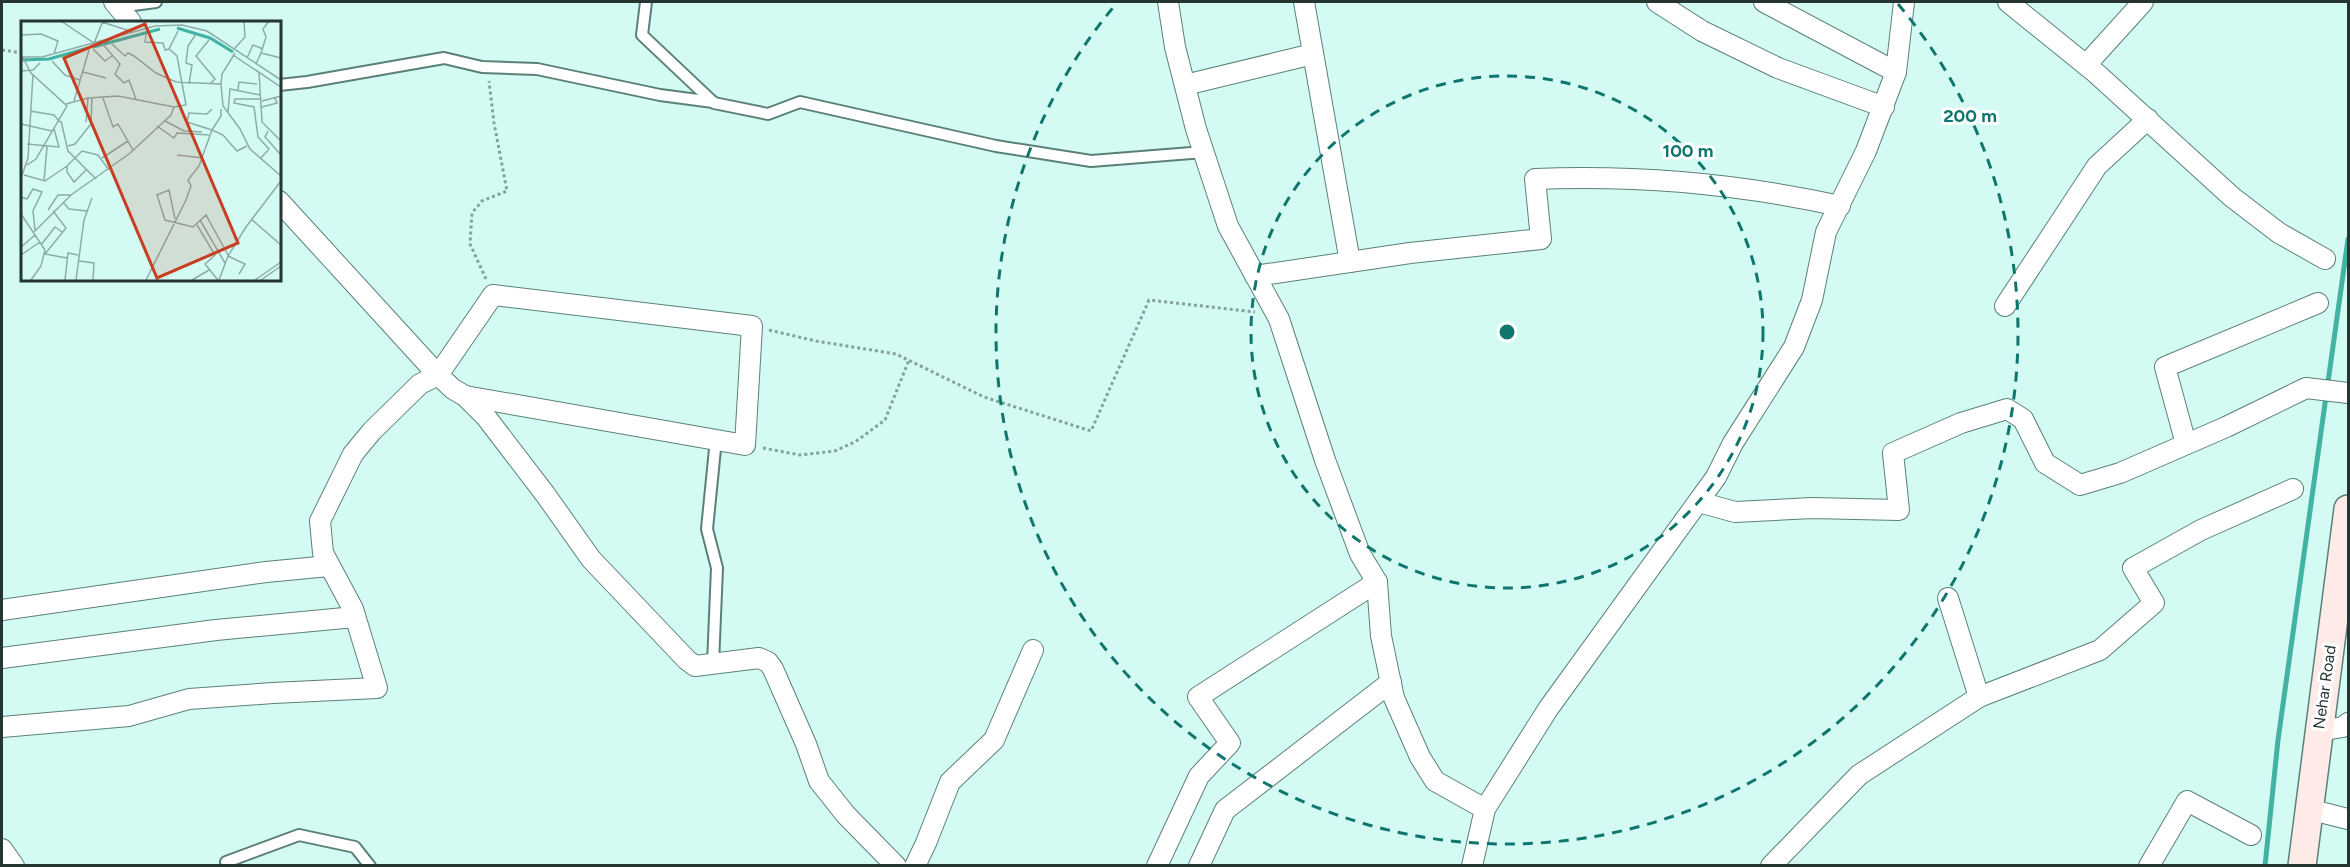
<svg xmlns="http://www.w3.org/2000/svg" width="2350" height="867" font-family="Figtree,sans-serif">
  <style>
    .lines { fill: none; stroke-linecap: round; stroke-linejoin: round }
    .stream { stroke: #42b2a3; stroke-width: 5 }
    .lane-casing { stroke: #5b8079; stroke-width: 14 }
    .street-casing { stroke: #5b8079; stroke-width: 22 }
    .secondary-casing { stroke: #5b8079; stroke-width: 30 }
    .path { stroke: #84a19b; stroke-width: 3; stroke-dasharray: 3 3; stroke-linecap: butt }
    .lane { stroke: #fff; stroke-width: 10 }
    .street { stroke: #fff; stroke-width: 20 }
    .secondary { stroke: #feebe7; stroke-width: 27 }
    .ring { fill: none; stroke: #0f766e; stroke-width: 3; stroke-dasharray: 10 8 }
    .labels { text-anchor: middle; stroke-width: 6; stroke-linejoin: round; paint-order: stroke }
    .street-label { font-size: 16px; fill: #253532; stroke: #fff }
    .inset-river { fill: none; stroke: #42b2a3; stroke-width: 3 }
    .inset-road { fill: none; stroke: #8daca6; stroke-width: 1.5 }
    .view { fill: #c83e20; fill-opacity: 0.15; stroke: #c83e20; stroke-width: 3 }
    .inset-edge { fill: none; stroke: #253532; stroke-width: 3 }
    .centre { fill: #0f766e; stroke: #fff; stroke-width: 3 }
    .ring-label { font-size: 18px; text-anchor: middle; font-weight: bold; fill: #0f766e; stroke: #fff; stroke-width: 6; stroke-linejoin: round; paint-order: stroke }
  </style>
  <rect width="100%" height="100%" fill="#d3fbf4"/>
  <g class="lines">
    <polyline class="stream" points="2265,866 2278,740 2348,239"/>
    <defs>
      <g id="lane">
        <polyline points="646,2 642,35 714,103 768,114 800,102 996,146 1091,161 1204,152"/>
        <polyline points="118,7 156,2"/>
        <polyline points="279,85 307,82 444,58 482,67 537,69 660,95 713,102"/>
        <polyline points="713,664 717,568 707,529 716,439"/>
        <polyline points="228,866 226,862 299,835 355,847 370,866"/>
      </g>
      <g id="street">
        <polyline points="114,2 131,22"/>
        <polyline points="1168,2 1175,47 1196,129 1228,226 1279,319 1325,460 1360,554 1377,582 1381,636 1394,698 1420,757 1435,781 1485,809"/>
        <polyline points="1304,2 1350,262"/>
        <polyline points="1657,2 1702,31 1778,68 1884,107"/>
        <polyline points="1764,2 1896,72"/>
        <polyline points="2008,2 2097,74 2232,197 2279,233 2325,259"/>
        <polyline points="2086,65 2143,2"/>
        <polyline points="1185,85 1313,54"/>
        <polyline points="279,201 438,375 453,389 465,396 486,417 545,494 591,559 687,660 695,666 759,658 768,662 773,669 806,744 819,781 846,815 896,866"/>
        <path d="M 1255,276 L 1410,253 L 1541,239 L 1535,179 C 1637,175 1740,184 1840,206"/>
        <polyline points="2005,306 2097,166 2148,119"/>
        <polyline points="2186,444 2165,367 2318,303"/>
        <polyline points="1699,502 1735,512 1812,508 1899,510 1893,453 1961,423 2007,409 2023,419 2045,463 2080,485 2120,473 2226,427 2306,388 2348,393"/>
        <polyline points="1948,598 1979,697"/>
        <polyline points="2,610 266,572 329,566"/>
        <polyline points="2,658 216,630 355,617"/>
        <polyline points="2,727 129,716 189,699 273,693 377,688 353,609 323,553 320,521 353,454 372,431 420,384 438,375 493,295 752,326 745,445 465,396"/>
        <polyline points="2318,731 2343,727 2348,723"/>
        <polyline points="2308,809 2348,819"/>
        <polyline points="2,849 14,866"/>
        <polyline points="915,866 926,843 950,782 994,740 1033,650"/>
        <polyline points="1157,866 1199,776 1230,743 1198,697 1377,582"/>
        <polyline points="1199,866 1225,810 1391,682"/>
        <polyline points="1472,866 1485,809 1548,709 1716,477 1733,443 1794,347 1812,300 1826,232 1866,151 1896,72 1904,2"/>
        <polyline points="1771,866 1859,775 1979,697 2100,650 2154,603 2133,568 2201,530 2293,489"/>
        <polyline points="2149,866 2187,801 2251,835"/>
      </g>
      <polyline id="secondary" points="2302,866 2348,509"/>
    </defs>
    <use href="#lane" class="lane-casing"/>
    <use href="#street" class="street-casing"/>
    <use href="#secondary" class="secondary-casing"/>
    <g class="path">
      <polyline points="2,50 22,53"/>
      <polyline points="486,279 470,244 472,213 482,201 507,191 494,123 489,81"/>
      <polyline points="769,330 816,341 896,354 984,397 1091,431 1149,300 1255,312"/>
      <polyline points="763,448 800,455 835,451 855,442 885,420 909,360"/>
    </g>
    <use href="#lane" class="lane"/>
    <use href="#street" class="street"/>
    <use href="#secondary" class="secondary"/>
  </g>
  <g class="ring">
    <circle cx="1507" cy="332" r="256"/>
    <path d="M1898 4A511 511 0 1 1 1116 4"/>
  </g>
  <g class="labels">
    <g class="street-label">
      <text transform="translate(2324 687) rotate(-82)" y="6">Nehar Road</text>
    </g>
  </g>
  <g transform="translate(21 21)">
    <rect width="260" height="260" fill="#d3fbf4"/>
    <path class="inset-river" d="M 156,7 L 189,17 L 212,31M 72,26 L 139,8M 0,39 L 28,38 L 67,27"/>
    <path class="inset-road" d="M 40,0 L 73,22 L 82,0M 81,1 L 112,11M 125,13 L 124,21 L 142,22 L 144,29 L 148,28M 0,14 L 20,13 L 37,20 L 33,33M 188,19 L 175,35 L 194,58 L 189,63M 79,20 L 99,43 L 94,53 L 103,62 L 108,59 L 115,78M 91,23 L 104,35 L 107,32 L 113,35 L 135,52 L 155,61 L 200,63 L 202,85 L 219,108 L 229,128 L 260,155M 72,28 L 84,40 L 91,35M 213,28 L 224,16 L 223,0M 240,32 L 245,16 L 242,8 L 248,0M 212,34 L 260,66M 1,35 L 10,52 L 46,85 L 15,138 L 6,144M 0,36 L 21,36 L 134,5 L 161,4 L 186,10 L 260,59M 226,37 L 232,24 L 242,28M 31,40 L 44,54 L 59,59M 235,43 L 240,32 L 260,37M 0,50 L 12,49 L 19,42M 62,51 L 85,57M 238,51 L 241,101 L 260,120M 168,63 L 171,44 L 165,42 L 167,25 L 175,13M 200,63 L 201,53 L 214,32M 217,69 L 218,61 L 236,63M 82,77 L 92,106 L 97,103 L 112,129M 53,80 L 68,29M 241,80 L 260,75M 45,83 L 67,77 L 97,75 L 153,86 L 165,84 L 156,35 L 148,28 L 157,10M 241,86 L 256,82 L 254,77M 9,90 L 33,94 L 39,101M 207,91 L 209,68 L 239,74M 167,92 L 186,93 L 191,88M 168,92 L 166,101 L 191,109M 40,100 L 47,130 L 75,158M 144,100 L 163,110 L 181,111M 65,101 L 67,77M 0,103 L 31,110M 136,105 L 153,117 L 156,112 L 188,114M 191,109 L 200,95 L 200,88M 247,110 L 244,116 L 260,134M 6,123 L 38,126 L 33,108M 47,125 L 54,123 L 70,103 L 71,76M 156,134 L 182,137M 81,137 L 107,120M 239,138 L 248,128 L 237,116 L 233,86 L 213,82 L 214,78 L 240,78M 65,149 L 53,161 L 46,151 L 46,145 L 61,130 L 77,134 L 88,149M 3,154 L 24,160 L 46,145M 0,157 L 7,137 L 12,53M 23,160 L 26,126M 0,176 L 6,178 L 12,168 L 21,171 L 12,190 L 14,209M 42,181 L 48,188 L 66,190M 27,189 L 37,174 L 50,174M 0,193 L 24,229 L 20,245 L 10,259M 154,198 L 148,169 L 136,174 L 144,199 L 172,206 L 185,194 L 207,234M 230,198 L 260,224M 179,199 L 204,242M 176,204 L 194,234 L 184,243 L 197,259M 12,212 L 50,174 L 108,133 L 150,94 L 153,86M 20,224 L 34,206 L 41,211M 0,226 L 14,214M 24,233 L 45,207 L 32,190M 24,233 L 46,237M 0,234 L 19,221M 207,235 L 224,243 L 218,253M 58,240 L 73,242 L 72,259M 44,259 L 47,232 L 57,234M 55,259 L 63,199 L 71,177M 125,259 L 165,179 L 170,165 L 167,159 L 178,145 L 191,109 L 202,114 L 216,130 L 226,125M 171,259 L 188,249M 198,259 L 207,235 L 225,206 L 260,160M 234,259 L 260,241M 240,259 L 260,245"/>
    <path class="view" d="M 124,3 L 217,222 L 136,257 L 43,37 Z"/>
    <rect width="260" height="260" class="inset-edge"/>
  </g>
  <circle cx="1507" cy="332" r="9" class="centre"/>
  <g class="ring-label">
    <text x="1970" y="122">200 m</text>
    <text x="1688" y="157">100 m</text>
  </g>
  <rect width="2350" height="867" fill="none" stroke="#253532" stroke-width="6"/>
</svg>
